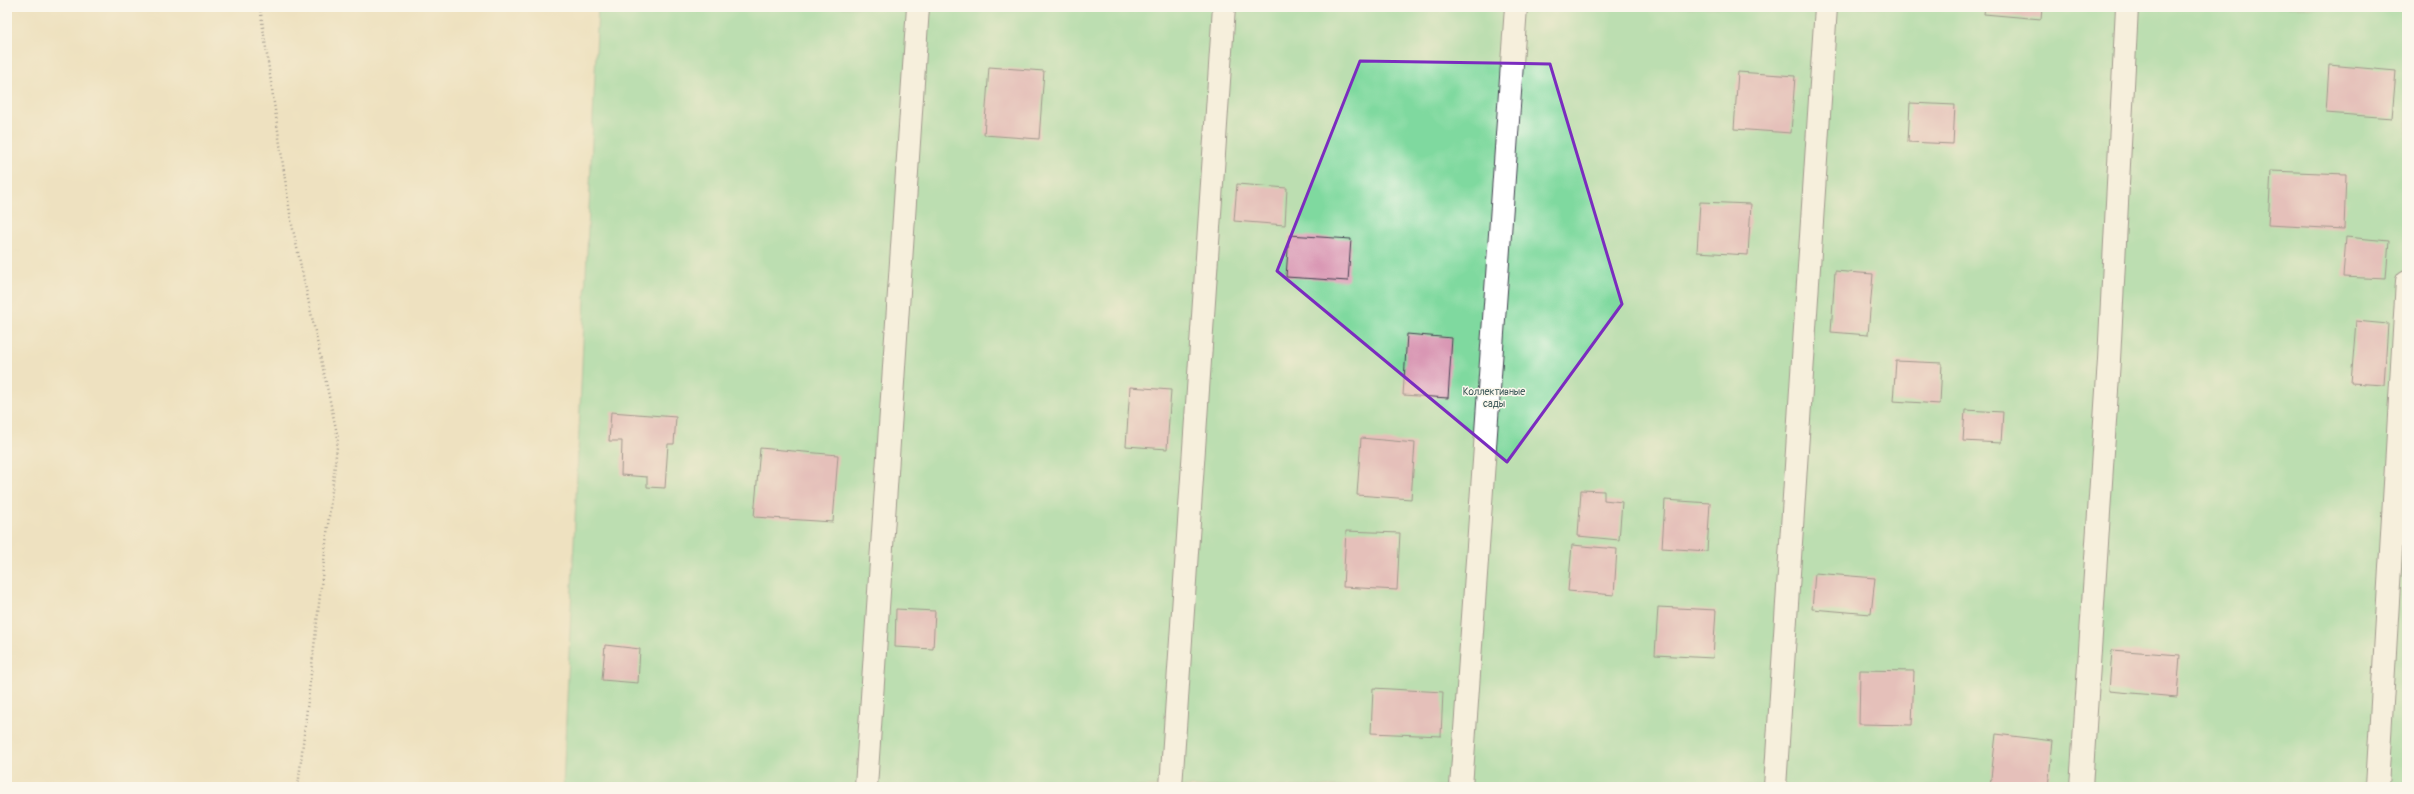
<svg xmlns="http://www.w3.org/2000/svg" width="2414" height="794" font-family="Pangolin,sans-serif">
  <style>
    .green { fill: #7fd99f; stroke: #507e6d }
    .building { fill: #d997b4 }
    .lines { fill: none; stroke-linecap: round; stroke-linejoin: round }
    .minor-casing { stroke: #413f4f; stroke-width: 24 }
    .path { stroke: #413f4f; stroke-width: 2.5; stroke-dasharray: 1 3; stroke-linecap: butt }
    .minor { stroke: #fff; stroke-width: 22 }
    .marked { fill: none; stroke: #7b2cbf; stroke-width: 3; stroke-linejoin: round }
    .labels { text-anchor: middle; stroke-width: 3; stroke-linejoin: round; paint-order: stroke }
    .park-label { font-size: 10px; fill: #3e5959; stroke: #fbf7ec }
  </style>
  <rect width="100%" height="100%" fill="#fbf7ec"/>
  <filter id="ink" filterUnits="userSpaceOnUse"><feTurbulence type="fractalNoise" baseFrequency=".025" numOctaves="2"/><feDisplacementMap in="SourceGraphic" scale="8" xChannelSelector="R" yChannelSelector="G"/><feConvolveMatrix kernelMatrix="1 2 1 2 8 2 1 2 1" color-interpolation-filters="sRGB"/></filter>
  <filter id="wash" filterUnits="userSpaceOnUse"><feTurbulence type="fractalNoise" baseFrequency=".012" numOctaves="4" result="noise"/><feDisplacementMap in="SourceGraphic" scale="16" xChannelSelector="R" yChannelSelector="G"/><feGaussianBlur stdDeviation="0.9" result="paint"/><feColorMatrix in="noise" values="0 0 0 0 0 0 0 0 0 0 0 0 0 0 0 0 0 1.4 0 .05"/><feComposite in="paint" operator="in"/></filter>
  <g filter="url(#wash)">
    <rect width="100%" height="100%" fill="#eee1c0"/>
    <polygon class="green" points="598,7 2407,7 2407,787 563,787"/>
    <g id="blocks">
      <g class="building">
        <polygon points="1985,7 2042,7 2041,19 1984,14"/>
        <polygon points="2329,65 2396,71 2392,118 2326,113"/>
        <polygon points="989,67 1044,71 1039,139 984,135"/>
        <polygon points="1738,72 1795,76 1791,133 1734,129"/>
        <polygon points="1910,103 1955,105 1953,144 1908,142"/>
        <polygon points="2271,171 2346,174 2344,229 2268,225"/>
        <polygon points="1237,184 1287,188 1285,225 1234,221"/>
        <polygon points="1700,202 1751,204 1748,255 1697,252"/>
        <polygon points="1289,235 1351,239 1348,281 1286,277"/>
        <polygon points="2346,237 2389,241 2386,279 2343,277"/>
        <polygon points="1835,271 1873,274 1868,335 1831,332"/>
        <polygon points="2356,321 2388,324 2384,385 2351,383"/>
        <polygon points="1407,334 1452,338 1448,398 1403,395"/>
        <polygon points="1896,361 1942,363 1940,404 1893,401"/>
        <polygon points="1130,387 1171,390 1167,449 1126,446"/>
        <polygon points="1965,410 2003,412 2001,443 1963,441"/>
        <polygon points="611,412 676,417 674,444 668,444 665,488 647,487 647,477 621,475 622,441 609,441"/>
        <polygon points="1361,438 1415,443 1411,499 1357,495"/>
        <polygon points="760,448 838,455 833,522 754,517"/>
        <polygon points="1581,490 1604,491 1604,500 1622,502 1619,540 1578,536"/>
        <polygon points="1665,500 1710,503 1707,551 1662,548"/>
        <polygon points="1346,531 1400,533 1397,590 1343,587"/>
        <polygon points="1572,545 1617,549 1614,595 1568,591"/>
        <polygon points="1815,573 1875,578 1871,614 1812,609"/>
        <polygon points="1658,607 1716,610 1713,658 1655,655"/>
        <polygon points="896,609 935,611 933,649 895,647"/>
        <polygon points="605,645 640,649 638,683 602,680"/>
        <polygon points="2112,650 2180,655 2177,697 2109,691"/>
        <polygon points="1860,670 1914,671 1912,725 1859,724"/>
        <polygon points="1373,688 1443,692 1441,736 1371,733"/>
        <polygon points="1996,734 2053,741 2048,787 1990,787"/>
      </g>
    </g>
  </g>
  <g filter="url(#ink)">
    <use href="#blocks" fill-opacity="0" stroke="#413f4f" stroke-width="1"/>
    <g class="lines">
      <defs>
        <g id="minor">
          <polyline points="866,787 918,7"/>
          <polyline points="1171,787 1224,7"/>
          <polyline points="1461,787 1516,7"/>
          <polyline points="1775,787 1826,7"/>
          <polyline points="2081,787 2109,360 2127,7"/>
          <polyline points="2377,787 2407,281"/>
        </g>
      </defs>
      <use href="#minor" class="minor-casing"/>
      <polyline class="path" points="260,7 291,220 338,438 298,787"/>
      <use href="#minor" class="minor"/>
    </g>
  </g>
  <path d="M0 0H2414V794H0ZM 1360,61 L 1550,64 L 1622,304 L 1507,462 L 1277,271 Z" fill="#eee1c0" fill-opacity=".55" fill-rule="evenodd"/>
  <path class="marked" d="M 1360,61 L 1550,64 L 1622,304 L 1507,462 L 1277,271 Z"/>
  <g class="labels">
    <g class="park-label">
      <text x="1494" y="395">Коллективные<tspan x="1494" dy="12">сады</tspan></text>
    </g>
  </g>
  <rect width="2414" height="794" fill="none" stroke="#fbf7ec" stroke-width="24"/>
</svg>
